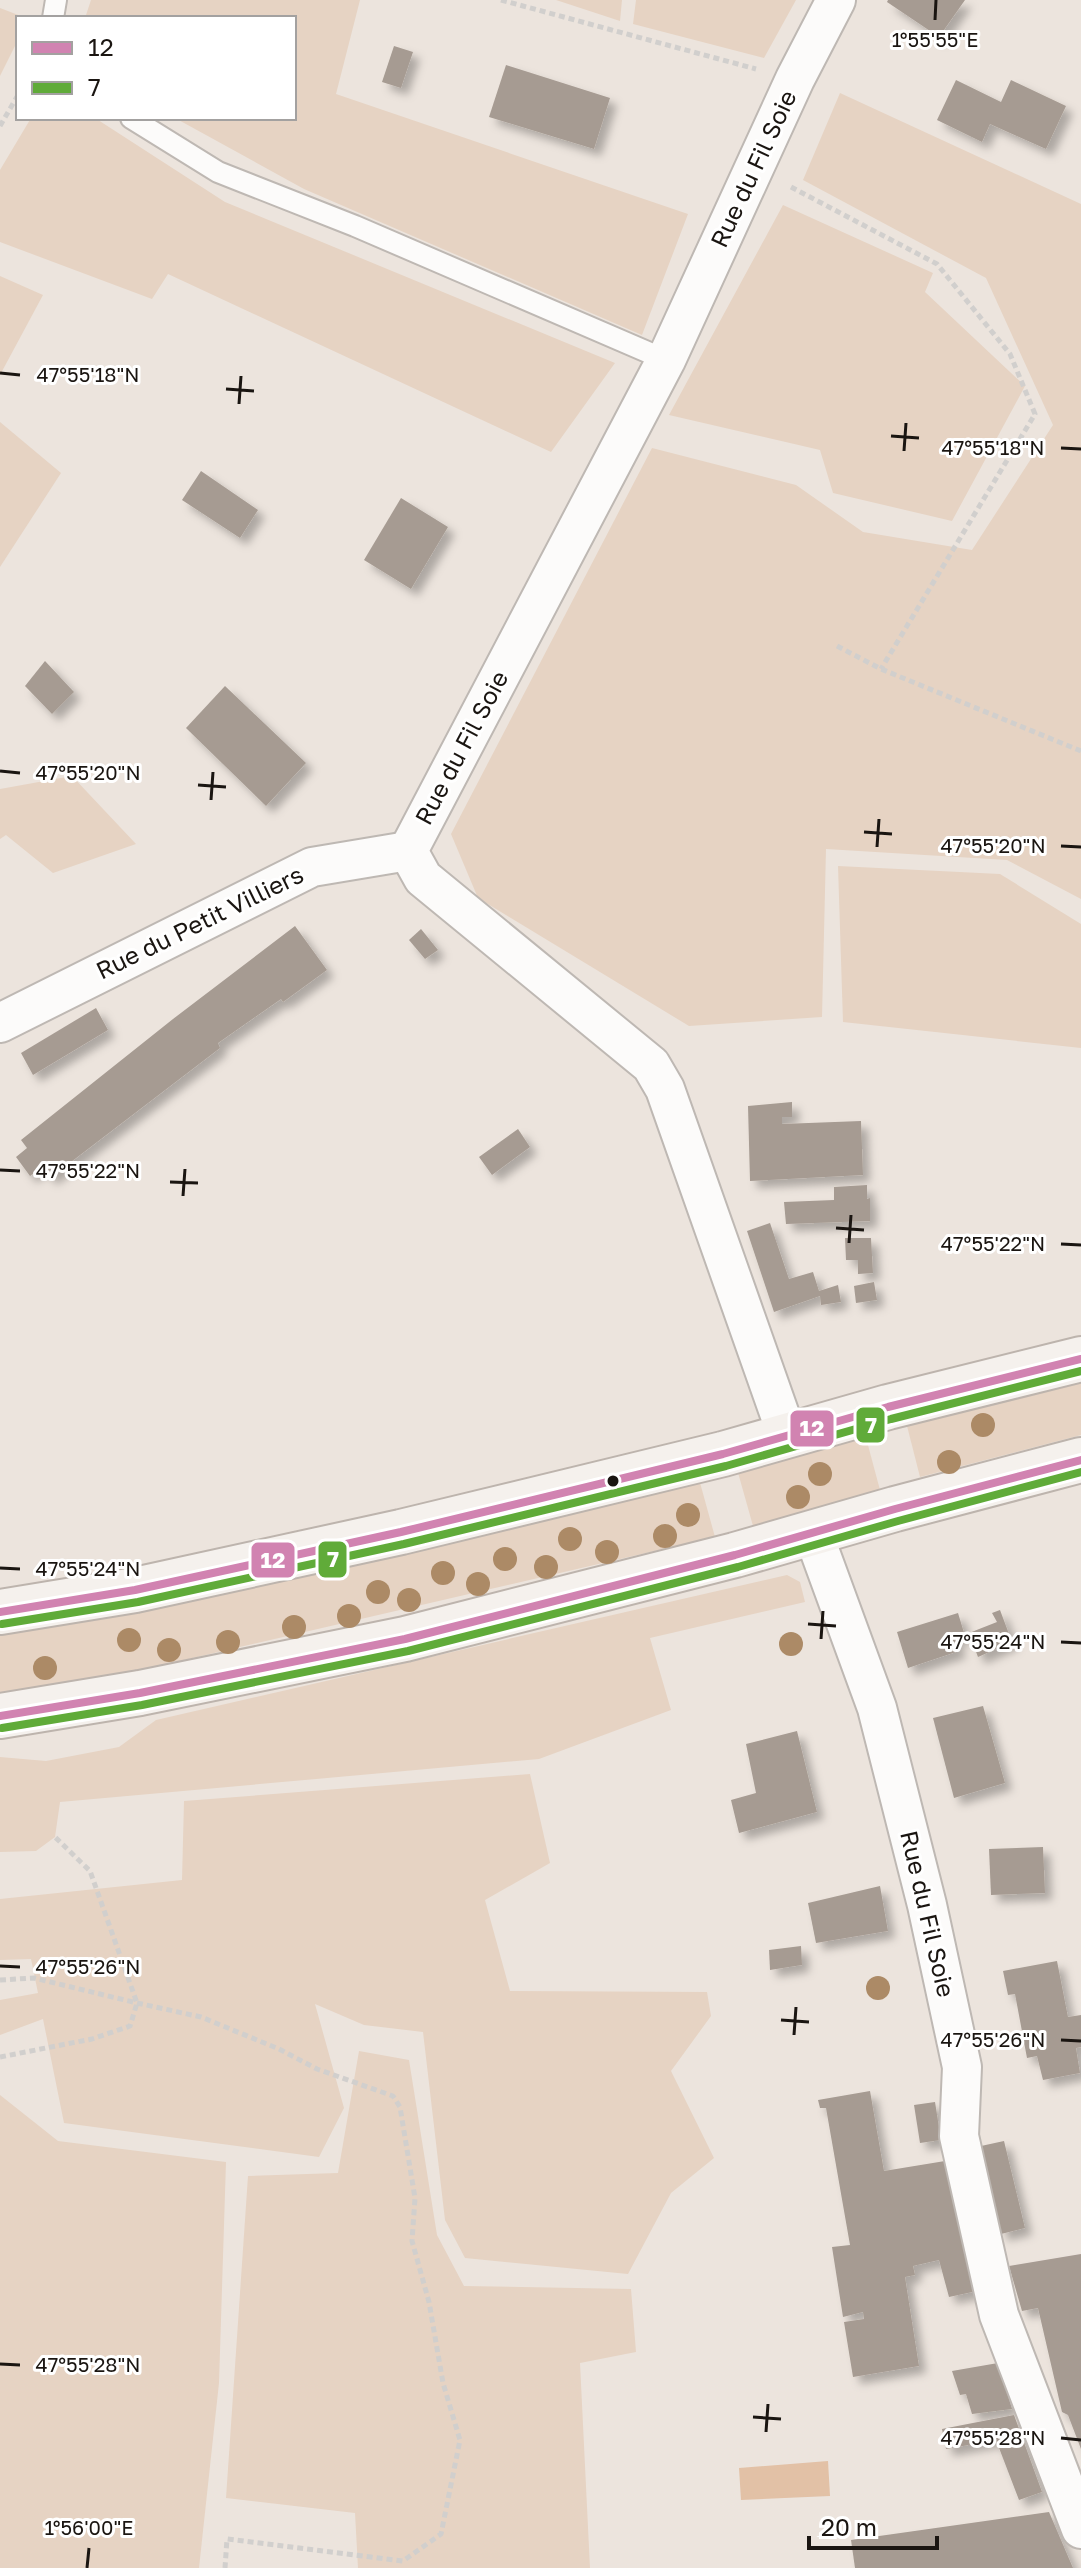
<svg xmlns="http://www.w3.org/2000/svg" width="1081" height="2568" font-family="'Golos Text',sans-serif">
  <style>
    .green { fill: #e6d3c3 }
    .water { fill: #e2c1a6 }
    .building { fill: #a69b92; filter: url(#shadow) }
    .lines { fill: none; stroke-linecap: round; stroke-linejoin: round }
    .lane-casing { stroke: #beb8b3; stroke-width: 24 }
    .street-casing { stroke: #beb8b3; stroke-width: 42 }
    .primary-casing { stroke: #bdb4ad; stroke-width: 48 }
    .path { stroke: #d1cfcd; stroke-width: 5; stroke-dasharray: 6 4; stroke-linecap: butt }
    .lane { stroke: #fcfbfa; stroke-width: 20 }
    .street { stroke: #fcfbfa; stroke-width: 38 }
    .primary { stroke: #f5f1ed; stroke-width: 44 }
    .bus-1-casing { stroke: #fff; stroke-width: 14 }
    .bus-2-casing { stroke: #fff; stroke-width: 14 }
    .bus-1 { stroke: #d183b1; stroke-width: 8 }
    .bus-2 { stroke: #60ab39; stroke-width: 8 }
    .tree { fill: #ac8a66 }
    .ticks { fill: none; stroke: #1a1511; stroke-width: 3 }
    .bus-dot { fill: #1a1511; stroke: #fff; stroke-width: 3 }
    .labels { text-anchor: middle; stroke-width: 6; stroke-linejoin: round; paint-order: stroke }
    .street-label { font-size: 24px; fill: #1a1511; stroke: #fff }
    .ticks-label { font-size: 20px; text-anchor: middle; fill: #1a1511; stroke: #fff; stroke-width: 6; stroke-linejoin: round; paint-order: stroke }
    .line-badge { stroke: #fff; stroke-width: 3 }
    .badge-label { font-size: 22px; text-anchor: middle; font-weight: bold; fill: #fff }
  </style>
  <defs>
    <filter id="shadow"><feDropShadow dx="7" dy="7" stdDeviation="4" flood-color="#0004"/></filter>
  </defs>
  <rect width="100%" height="100%" fill="#ece4dd"/>
  <g class="green">
    <polygon points="91,0 360,0 336,94 688,214 642,335 304,189 175,118 294,118 294,18 85,18"/>
    <polygon points="556,0 622,0 620,21"/>
    <polygon points="636,0 796,0 764,58 633,24"/>
    <polygon points="0,8 26,18 18,18 18,40 0,76"/>
    <polygon points="840,93 1081,204 1081,899 1007,860 826,849 822,1017 689,1026 478,898 451,834 652,448 796,485 863,532 972,550 1053,425 986,278 803,180"/>
    <polygon points="31,118 95,118 225,202 615,363 551,452 168,274 152,299 0,242 0,170"/>
    <polygon points="783,205 933,273 925,292 1025,386 952,521 833,493 820,450 669,415"/>
    <polygon points="0,276 43,295 0,375"/>
    <polygon points="0,422 61,473 0,567"/>
    <polygon points="72,776 136,844 53,873 6,835 0,839 0,789"/>
    <polygon points="838,866 1000,874 1081,924 1081,1048 843,1022"/>
    <polygon points="1081,1379 1081,1435 920,1477 906,1422"/>
    <polygon points="865,1434 880,1490 753,1526 737,1469"/>
    <polygon points="699,1479 715,1537 128,1673 0,1694 0,1635 110,1618"/>
    <polygon points="787,1575 800,1582 805,1602 650,1638 671,1710 539,1759 60,1802 55,1837 36,1851 0,1852 0,1757 46,1761 119,1747 156,1720"/>
    <polygon points="530,1774 550,1863 485,1900 510,1991 707,1992 711,2016 671,2071 714,2158 671,2193 628,2274 465,2258 445,2220 423,2032 364,2025 315,2004 344,2108 319,2157 64,2123 43,2019 0,2035 0,2000 38,1993 31,1959 0,1960 0,1899 182,1880 184,1801"/>
    <polygon points="359,2051 409,2060 437,2235 464,2286 631,2289 636,2352 580,2363 590,2568 358,2568 355,2513 226,2498 248,2176 338,2173"/>
    <polygon points="0,2095 58,2141 226,2162 219,2383 199,2568 0,2568"/>
  </g>
  <polygon class="water" points="828,2461 830,2496 741,2500 739,2468"/>
  <g class="building">
    <polygon points="888,0 965,0 939,37 887,2"/>
    <polygon points="394,46 413,52 401,88 382,82"/>
    <polygon points="506,65 610,98 594,149 489,117"/>
    <polygon points="956,80 1001,102 1011,80 1066,106 1046,149 990,124 982,142 937,120"/>
    <polygon points="201,471 258,510 240,538 182,500"/>
    <polygon points="401,498 448,527 411,589 364,560"/>
    <polygon points="45,661 74,692 52,714 25,686"/>
    <polygon points="225,686 306,763 266,806 186,728"/>
    <polygon points="295,926 327,970 283,1002 281,999 218,1043 220,1048 50,1178 42,1167 30,1176 16,1157 27,1148 21,1140 173,1019"/>
    <polygon points="421,929 438,950 425,959 409,940"/>
    <polygon points="96,1008 108,1030 33,1075 21,1053"/>
    <polygon points="792,1102 792,1117 782,1117 782,1124 861,1121 863,1175 750,1181 748,1106"/>
    <polygon points="518,1129 530,1147 492,1175 479,1157"/>
    <polygon points="867,1185 867,1199 870,1198 870,1221 786,1224 784,1202 834,1200 834,1187"/>
    <polygon points="770,1223 789,1279 813,1272 819,1291 838,1285 841,1302 821,1305 820,1296 774,1312 747,1231"/>
    <polygon points="845,1238 871,1238 873,1273 858,1274 858,1260 846,1260"/>
    <polygon points="874,1282 877,1300 856,1303 854,1286"/>
    <polygon points="1000,1610 1012,1642 978,1657 969,1633 997,1622 992,1613"/>
    <polygon points="958,1613 965,1636 955,1639 959,1651 908,1668 897,1632"/>
    <polygon points="983,1706 1005,1783 954,1798 933,1718"/>
    <polygon points="797,1731 817,1812 739,1833 731,1800 756,1793 746,1744"/>
    <polygon points="1043,1847 1045,1893 991,1895 989,1849"/>
    <polygon points="880,1886 888,1931 816,1943 808,1903"/>
    <polygon points="801,1946 802,1965 770,1970 769,1950"/>
    <polygon points="1057,1961 1068,2017 1081,2015 1081,2047 1076,2048 1080,2073 1043,2080 1037,2056 1027,2058 1015,1994 1008,1995 1003,1971"/>
    <polygon points="870,2091 884,2171 945,2161 977,2291 949,2297 939,2260 913,2266 915,2275 905,2277 919,2366 853,2377 844,2322 864,2319 863,2312 843,2317 832,2247 850,2245 826,2108 820,2108 818,2100"/>
    <polygon points="935,2102 941,2140 920,2143 914,2105"/>
    <polygon points="1004,2141 1025,2228 1001,2234 981,2146"/>
    <polygon points="1081,2254 1081,2449 1068,2415 1062,2412 1038,2308 1022,2311 1009,2266"/>
    <polygon points="998,2363 1012,2409 972,2414 966,2394 960,2395 952,2371"/>
    <polygon points="1014,2415 1042,2492 1019,2500 996,2440 946,2449 942,2429"/>
    <polygon points="1049,2512 1073,2568 855,2568 851,2540"/>
  </g>
  <g class="lines">
    <defs>
      <g id="lane">
        <polyline points="53,18 56,0"/>
        <polyline points="131,118 218,172 355,226 666,360"/>
      </g>
      <g id="street">
        <polyline points="0,1023 312,867 408,851"/>
        <polyline points="787,1435 665,1089 651,1065 423,878 408,851 666,360 795,79 836,0"/>
        <polyline points="813,1533 877,1708 927,1905 962,2067 959,2136 999,2315 1081,2529"/>
      </g>
      <g id="primary">
        <polyline points="0,1612 135,1590 401,1532 723,1454 888,1407 1081,1359"/>
        <polyline points="0,1716 140,1693 405,1639 735,1555 895,1509 1081,1460"/>
      </g>
    </defs>
    <use href="#lane" class="lane-casing"/>
    <use href="#street" class="street-casing"/>
    <use href="#primary" class="primary-casing"/>
    <g class="path">
      <polyline points="501,0 756,69"/>
      <polyline points="0,126 18,95"/>
      <polyline points="791,187 937,264 1010,354 1035,414 881,669"/>
      <polyline points="837,646 881,669 1081,751"/>
      <polyline points="0,1980 34,1978 137,2003 201,2017 279,2049 317,2069 393,2096 400,2107 415,2198 412,2241 429,2302 443,2383 460,2440 441,2534 403,2561 227,2539 225,2568"/>
      <polyline points="0,2057 92,2039 130,2026 137,2003 90,1871 55,1837"/>
    </g>
    <use href="#lane" class="lane"/>
    <use href="#street" class="street"/>
    <use href="#primary" class="primary"/>
    <defs>
      <g id="bus-1">
        <polyline points="0,1612 135,1590 401,1532 723,1454 888,1407 1081,1359"/>
        <polyline points="0,1716 140,1693 405,1639 735,1555 895,1509 1081,1460"/>
      </g>
      <g id="bus-2">
        <polyline points="2,1624 138,1602 404,1544 726,1466 891,1419 1081,1371"/>
        <polyline points="2,1728 142,1705 408,1651 738,1567 898,1521 1081,1472"/>
      </g>
    </defs>
    <use href="#bus-1" class="bus-1-casing"/>
    <use href="#bus-2" class="bus-2-casing"/>
    <use href="#bus-1" class="bus-1"/>
    <use href="#bus-2" class="bus-2"/>
  </g>
  <g class="tree">
    <circle cx="983" cy="1425" r="12"/>
    <circle cx="949" cy="1462" r="12"/>
    <circle cx="820" cy="1474" r="12"/>
    <circle cx="798" cy="1497" r="12"/>
    <circle cx="688" cy="1515" r="12"/>
    <circle cx="665" cy="1536" r="12"/>
    <circle cx="570" cy="1539" r="12"/>
    <circle cx="607" cy="1552" r="12"/>
    <circle cx="505" cy="1559" r="12"/>
    <circle cx="546" cy="1567" r="12"/>
    <circle cx="443" cy="1573" r="12"/>
    <circle cx="478" cy="1584" r="12"/>
    <circle cx="378" cy="1592" r="12"/>
    <circle cx="409" cy="1600" r="12"/>
    <circle cx="349" cy="1616" r="12"/>
    <circle cx="294" cy="1627" r="12"/>
    <circle cx="129" cy="1640" r="12"/>
    <circle cx="228" cy="1642" r="12"/>
    <circle cx="791" cy="1644" r="12"/>
    <circle cx="169" cy="1650" r="12"/>
    <circle cx="45" cy="1668" r="12"/>
    <circle cx="878" cy="1988" r="12"/>
  </g>
  <path class="ticks" d="M 935,20 L 936,0M 0,373 L 20,375M 226,389 L 254,391M 239,404 L 241,376M 891,436 L 919,438M 1061,448 L 1081,449M 904,451 L 906,423M 0,771 L 20,773M 198,785 L 226,787M 211,800 L 213,772M 864,832 L 892,834M 1061,846 L 1081,847M 877,847 L 879,819M 0,1170 L 20,1171M 170,1182 L 198,1183M 183,1196 L 185,1169M 836,1228 L 864,1230M 849,1243 L 851,1215M 1061,1244 L 1081,1245M 0,1568 L 20,1569M 808,1624 L 836,1626M 821,1639 L 823,1611M 1061,1642 L 1081,1643M 0,1966 L 20,1967M 781,2020 L 809,2022M 794,2035 L 796,2007M 1061,2040 L 1081,2041M 0,2364 L 20,2365M 753,2417 L 781,2419M 766,2432 L 768,2404M 1061,2438 L 1081,2440M 87,2568 L 89,2548"/>
  <circle class="bus-dot" cx="613" cy="1481" r="7"/>
  <g class="labels">
    <g class="street-label">
      <text transform="translate(754 169) rotate(-65)" y="8">Rue du Fil Soie</text>
      <text transform="translate(462 748) rotate(-62)" y="8">Rue du Fil Soie</text>
      <text transform="translate(200 923) rotate(-26)" y="8">Rue du Petit Villiers</text>
      <text transform="translate(927 1914) rotate(77)" y="8">Rue du Fil Soie</text>
    </g>
  </g>
  <g class="ticks-label">
    <text x="935" y="47">1°55'55"E</text>
    <text x="88" y="382">47°55'18"N</text>
    <text x="993" y="455">47°55'18"N</text>
    <text x="88" y="780">47°55'20"N</text>
    <text x="993" y="853">47°55'20"N</text>
    <text x="88" y="1178">47°55'22"N</text>
    <text x="993" y="1251">47°55'22"N</text>
    <text x="88" y="1576">47°55'24"N</text>
    <text x="993" y="1649">47°55'24"N</text>
    <text x="88" y="1974">47°55'26"N</text>
    <text x="993" y="2047">47°55'26"N</text>
    <text x="88" y="2372">47°55'28"N</text>
    <text x="993" y="2445">47°55'28"N</text>
    <text x="89" y="2535">1°56'00"E</text>
  </g>
  <g class="line-badge">
    <rect x="855" y="1406" width="31" height="38" rx="8" fill="#60ab39"/>
    <rect x="789" y="1409" width="46" height="39" rx="8" fill="#d183b1"/>
    <rect x="317" y="1540" width="31" height="39" rx="8" fill="#60ab39"/>
    <rect x="250" y="1541" width="46" height="38" rx="8" fill="#d183b1"/>
  </g>
  <g class="badge-label">
    <text x="871" y="1433">7</text>
    <text x="812" y="1436">12</text>
    <text x="333" y="1567">7</text>
    <text x="273" y="1568">12</text>
  </g>
  <rect x="16" y="16" width="280" height="104" fill="#ffffff" stroke="#a3a1a0" stroke-width="2"/>
  <rect x="32" y="42" width="40" height="12" fill="#d183b1" stroke="#a3a1a0" stroke-width="2"/>
  <text x="88" y="56" font-size="24" fill="#1a1511">12</text>
  <rect x="32" y="82" width="40" height="12" fill="#60ab39" stroke="#a3a1a0" stroke-width="2"/>
  <text x="88" y="96" font-size="24" fill="#1a1511">7</text>
  <path d="M809 2536v12h128v-12" fill="none" stroke="#1a1511" stroke-width="4"/>
  <text x="821" y="2536" font-size="24" fill="#1a1511" stroke="#ffffff" stroke-width="6" paint-order="stroke">20 m</text>
</svg>
